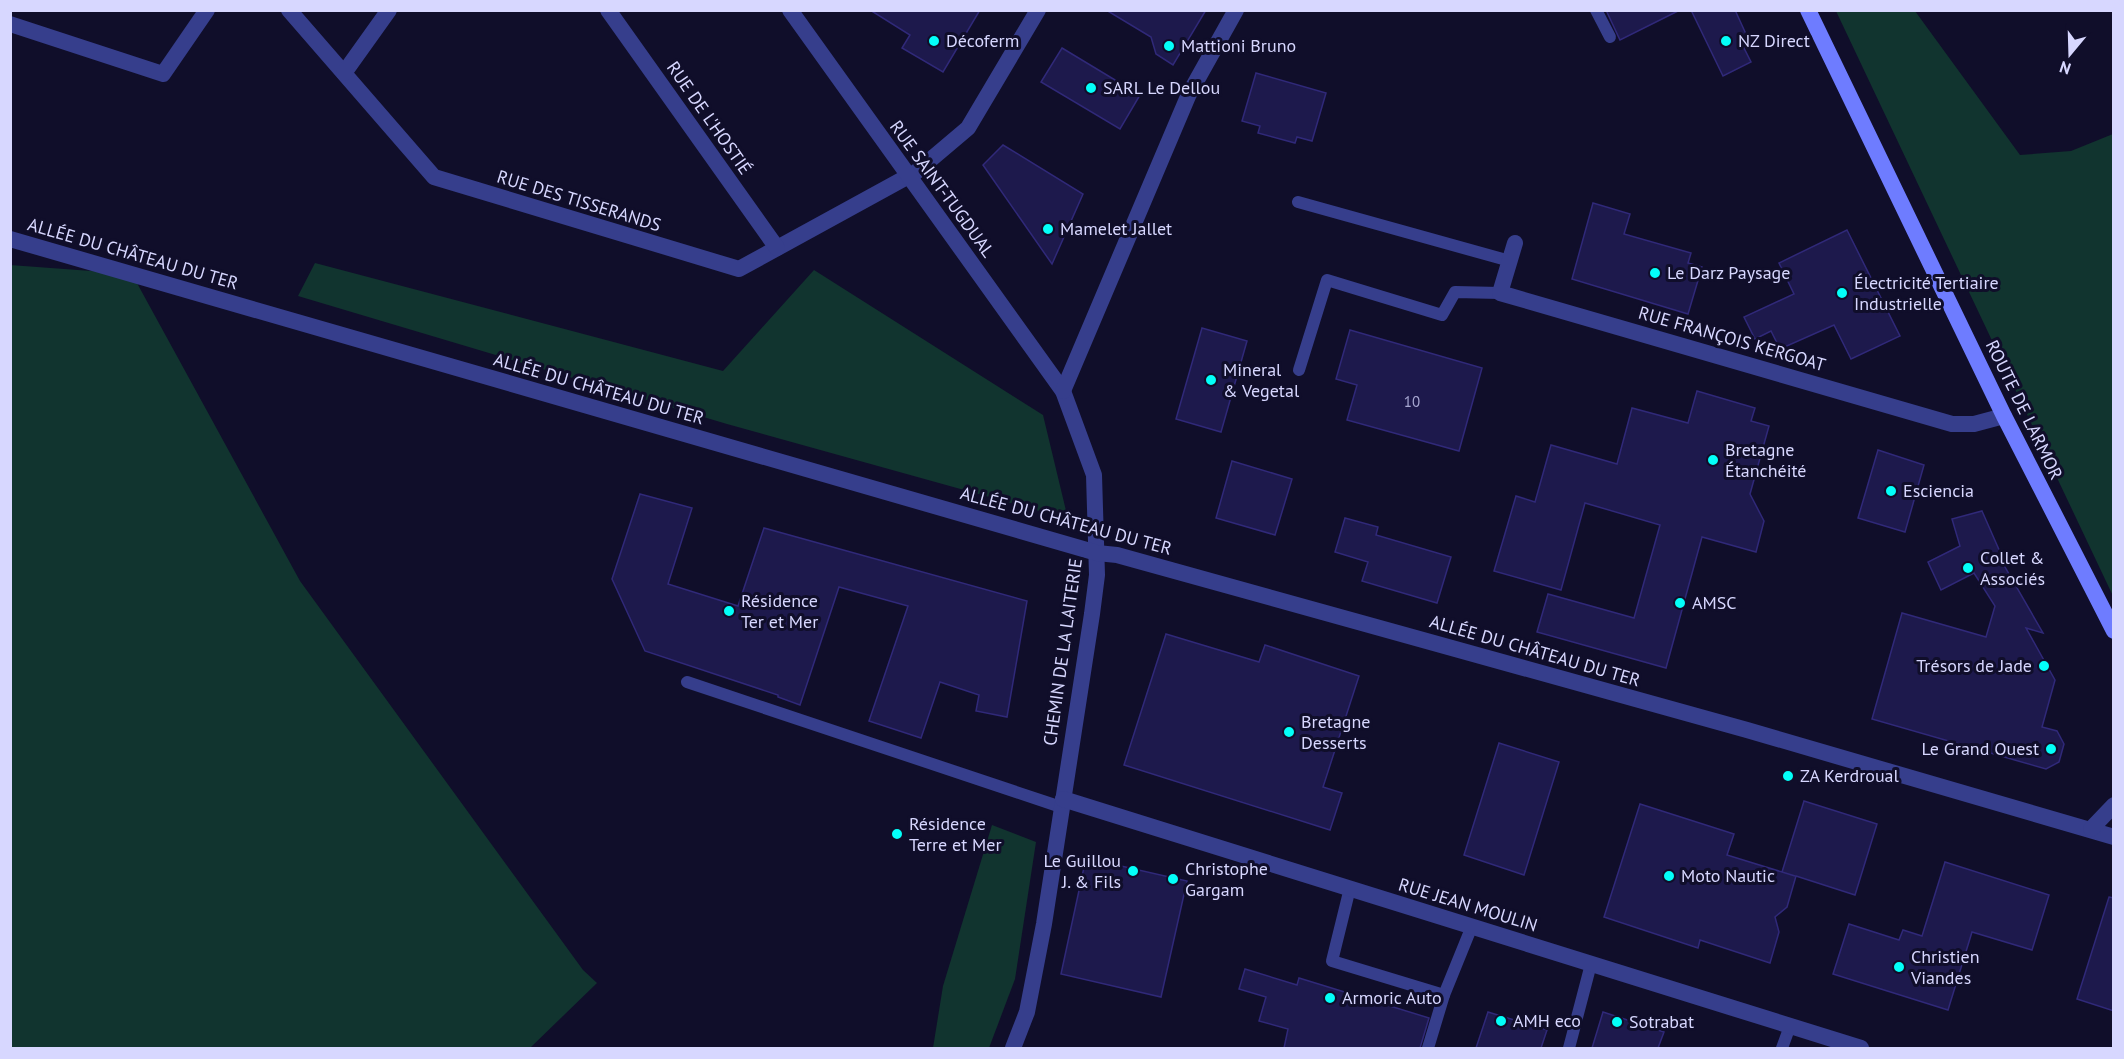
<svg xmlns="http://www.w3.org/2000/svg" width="2124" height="1059" font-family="'PT Sans',sans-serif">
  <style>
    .green { fill: #11342f }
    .building { fill: #1d194c; stroke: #302979; stroke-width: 1.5 }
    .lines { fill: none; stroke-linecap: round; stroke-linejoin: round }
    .service { stroke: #363e8c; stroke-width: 12 }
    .minor { stroke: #363e8c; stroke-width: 16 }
    .secondary { stroke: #6e7cff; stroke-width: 16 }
    .poi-dot { fill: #03fff9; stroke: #100e2a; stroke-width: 2 }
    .labels { text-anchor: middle; stroke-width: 6; stroke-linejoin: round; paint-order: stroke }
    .number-label { font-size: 15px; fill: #a8a8d2 }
    .poi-label { font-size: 18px; fill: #d7d7ff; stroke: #100e2a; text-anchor: start }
    .street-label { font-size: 18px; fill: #d7d7ff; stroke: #100e2a }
  </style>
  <rect width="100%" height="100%" fill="#100e2a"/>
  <g class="green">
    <polygon points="1836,11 1915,11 2020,155 2071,151 2113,134 2113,596"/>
    <polygon points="315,263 723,371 814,270 1043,415 1068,519 727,424 298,296"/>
    <polygon points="10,265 132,274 300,581 583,970 597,983 530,1048 11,1048"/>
    <polygon points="992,825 1036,842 1015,979 989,1048 933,1048 943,986"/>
  </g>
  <g class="building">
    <polygon points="870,10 980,10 943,72 902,48 910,35"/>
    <polygon points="1106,10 1206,10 1173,65 1156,54 1151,37"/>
    <polygon points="1606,10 1680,10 1620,40"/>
    <polygon points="1691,10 1735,10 1746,34 1744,48 1751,62 1723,76"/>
    <polygon points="1062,48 1140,95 1120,129 1041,82"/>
    <polygon points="1256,73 1326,93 1312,141 1297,137 1295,143 1258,133 1260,126 1242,121"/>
    <polygon points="1003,145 1083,194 1052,264 983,165"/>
    <polygon points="1593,203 1630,214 1624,234 1691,253 1688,263 1702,267 1688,314 1572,279"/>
    <polygon points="1847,230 1900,336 1851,359 1834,325 1780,349 1771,331 1755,339 1744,317 1794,294 1779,263"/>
    <polygon points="1202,328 1247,341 1221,432 1176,419"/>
    <polygon points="1350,330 1482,368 1459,451 1347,420 1357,385 1336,379"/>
    <polygon points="1697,391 1755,408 1751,421 1769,426 1750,494 1764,521 1756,552 1702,537 1666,668 1537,632 1548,594 1634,618 1660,525 1585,503 1561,590 1494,571 1516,496 1535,502 1551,445 1617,464 1632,408 1688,423"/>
    <polygon points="1878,450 1924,465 1905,532 1858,518"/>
    <polygon points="1232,461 1292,479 1275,535 1216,518"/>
    <polygon points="640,494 692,508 668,584 738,606 764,528 1027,601 1007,717 976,711 979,695 940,682 921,738 869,721 908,606 839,587 800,705 778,697 778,695 645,651 612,579"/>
    <polygon points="1982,511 2004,561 2001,560 2043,633 2026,628 2055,680 2042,727 2057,731 2064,744 2059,762 2046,769 1872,719 1902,613 1986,637 1995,606 1974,573 1941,590 1928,562 1960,546 1952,519"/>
    <polygon points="1345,518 1378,527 1376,535 1451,557 1437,603 1362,581 1368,562 1335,552"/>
    <polygon points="1166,634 1259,662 1265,645 1359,676 1323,787 1342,793 1330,830 1124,765"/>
    <polygon points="1499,743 1559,762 1524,875 1464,855"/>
    <polygon points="1804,801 1877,824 1855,895 1796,876 1787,907 1775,917 1779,932 1770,963 1700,940 1698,948 1604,917 1640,804 1734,834 1727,855 1795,876 1782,872"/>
    <polygon points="1086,858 1187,881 1161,997 1061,974"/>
    <polygon points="1945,862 2049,895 2032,950 1972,932 1948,1010 1833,974 1849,924 1899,940 1903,930 1922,936"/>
    <polygon points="2109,897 2114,898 2114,1011 2077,999"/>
    <polygon points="1245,969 1297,985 1299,978 1429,1018 1420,1048 1284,1048 1288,1029 1259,1021 1266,997 1239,989"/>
    <polygon points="1488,1012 1547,1030 1541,1048 1476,1048"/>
    <polygon points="1603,1012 1664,1032 1658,1048 1592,1048"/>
  </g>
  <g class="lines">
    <g class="service">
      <polyline points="1596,10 1610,37"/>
      <polyline points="1298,202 1510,261"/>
      <polyline points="1299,370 1327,280 1442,315 1455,292 1500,293"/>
      <polyline points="687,682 1061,807"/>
      <polyline points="1350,888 1332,961 1444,995 1472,926"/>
      <polyline points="1428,1048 1444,995"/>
      <polyline points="1569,1048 1591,964"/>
      <polyline points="1782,1048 1790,1026"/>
    </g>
    <g class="minor">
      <polyline points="289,10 434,177 739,269 916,172 968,128 1038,10"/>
      <polyline points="608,10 777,248"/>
      <polyline points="790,10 1063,391 1094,475 1097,575 1092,614 1044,924 1027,1012 1013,1048"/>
      <polyline points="10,24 163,74 207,10"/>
      <polyline points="344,73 389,10"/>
      <polyline points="10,239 1097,553 1117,555 1747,730 2114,837"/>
      <polyline points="1515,243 1500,293 1952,424 1974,424 2004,416"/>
      <polyline points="1063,391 1189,94 1236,10"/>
      <polyline points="1063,799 1861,1048"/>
      <polyline points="2091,829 2114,805"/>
    </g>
    <polyline class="secondary" points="1808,10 2004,416 2114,631"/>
  </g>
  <g class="poi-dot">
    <circle cx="934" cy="41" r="6"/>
    <circle cx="1726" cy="41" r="6"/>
    <circle cx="1169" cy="46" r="6"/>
    <circle cx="1091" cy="88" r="6"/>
    <circle cx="1048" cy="229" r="6"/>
    <circle cx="1655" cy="273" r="6"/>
    <circle cx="1842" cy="293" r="6"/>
    <circle cx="1211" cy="380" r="6"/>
    <circle cx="1713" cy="460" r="6"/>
    <circle cx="1891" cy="491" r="6"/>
    <circle cx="1968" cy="568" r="6"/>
    <circle cx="1680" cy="603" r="6"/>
    <circle cx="729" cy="611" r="6"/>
    <circle cx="2044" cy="666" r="6"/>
    <circle cx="1289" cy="732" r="6"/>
    <circle cx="2051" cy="749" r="6"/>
    <circle cx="1788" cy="776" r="6"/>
    <circle cx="897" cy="834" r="6"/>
    <circle cx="1133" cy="871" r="6"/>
    <circle cx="1669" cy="876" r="6"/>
    <circle cx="1173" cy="879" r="6"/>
    <circle cx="1899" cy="967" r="6"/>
    <circle cx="1330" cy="998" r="6"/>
    <circle cx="1501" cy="1021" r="6"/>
    <circle cx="1617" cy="1022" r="6"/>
  </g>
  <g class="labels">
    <g class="number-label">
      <text x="1412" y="407">10</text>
    </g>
    <g class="poi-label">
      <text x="946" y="47">Décoferm</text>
      <text x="1738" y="47">NZ Direct</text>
      <text x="1181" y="52">Mattioni Bruno</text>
      <text x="1103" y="94">SARL Le Dellou</text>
      <text x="1060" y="235">Mamelet Jallet</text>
      <text x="1667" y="279">Le Darz Paysage</text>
      <text x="1854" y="289">Électricité Tertiaire<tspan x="1854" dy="21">Industrielle</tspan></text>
      <text x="1223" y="376">Mineral<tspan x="1223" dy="21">&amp; Vegetal</tspan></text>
      <text x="1725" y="456">Bretagne<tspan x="1725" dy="21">Étanchéité</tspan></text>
      <text x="1903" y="497">Esciencia</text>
      <text x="1980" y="564">Collet &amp;<tspan x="1980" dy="21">Associés</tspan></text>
      <text x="741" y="607">Résidence<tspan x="741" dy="21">Ter et Mer</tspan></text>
      <text x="1692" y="609">AMSC</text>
      <text x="2032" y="672" text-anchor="end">Trésors de Jade</text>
      <text x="1301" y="728">Bretagne<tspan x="1301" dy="21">Desserts</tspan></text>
      <text x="2039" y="755" text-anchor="end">Le Grand Ouest</text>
      <text x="1800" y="782">ZA Kerdroual</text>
      <text x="909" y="830">Résidence<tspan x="909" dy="21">Terre et Mer</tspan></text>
      <text x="1121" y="867" text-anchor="end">Le Guillou<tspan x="1121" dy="21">J. &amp; Fils</tspan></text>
      <text x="1185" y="875">Christophe<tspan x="1185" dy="21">Gargam</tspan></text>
      <text x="1681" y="882">Moto Nautic</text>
      <text x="1911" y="963">Christien<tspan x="1911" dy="21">Viandes</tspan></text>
      <text x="1342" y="1004">Armoric Auto</text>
      <text x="1513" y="1027">AMH eco</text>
      <text x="1629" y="1028">Sotrabat</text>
    </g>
    <g class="street-label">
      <text transform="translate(709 118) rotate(55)" y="6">RUE DE L'HOSTIÉ</text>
      <text transform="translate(942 189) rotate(54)" y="6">RUE SAINT-TUGDUAL</text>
      <text transform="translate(579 201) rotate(17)" y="6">RUE DES TISSERANDS</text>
      <text transform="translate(133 254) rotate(16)" y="6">ALLÉE DU CHÂTEAU DU TER</text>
      <text transform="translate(1732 339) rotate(16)" y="6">RUE FRANÇOIS KERGOAT</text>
      <text transform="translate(599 389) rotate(16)" y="6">ALLÉE DU CHÂTEAU DU TER</text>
      <text transform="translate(2024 410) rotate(64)" y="6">ROUTE DE LARMOR</text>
      <text transform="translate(1066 521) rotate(15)" y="6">ALLÉE DU CHÂTEAU DU TER</text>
      <text transform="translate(1535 651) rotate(16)" y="6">ALLÉE DU CHÂTEAU DU TER</text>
      <text transform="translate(1063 652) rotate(-82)" y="6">CHEMIN DE LA LAITERIE</text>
      <text transform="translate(1468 905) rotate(17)" y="6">RUE JEAN MOULIN</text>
    </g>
  </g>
  <rect width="2124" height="1059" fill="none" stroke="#d7d7ff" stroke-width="24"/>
  <g transform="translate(2070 54) rotate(199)" stroke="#100e2a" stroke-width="4.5" paint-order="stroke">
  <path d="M0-4.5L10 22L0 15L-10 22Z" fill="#d7d7ff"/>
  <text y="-9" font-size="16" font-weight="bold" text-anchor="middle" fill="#d7d7ff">N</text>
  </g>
</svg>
